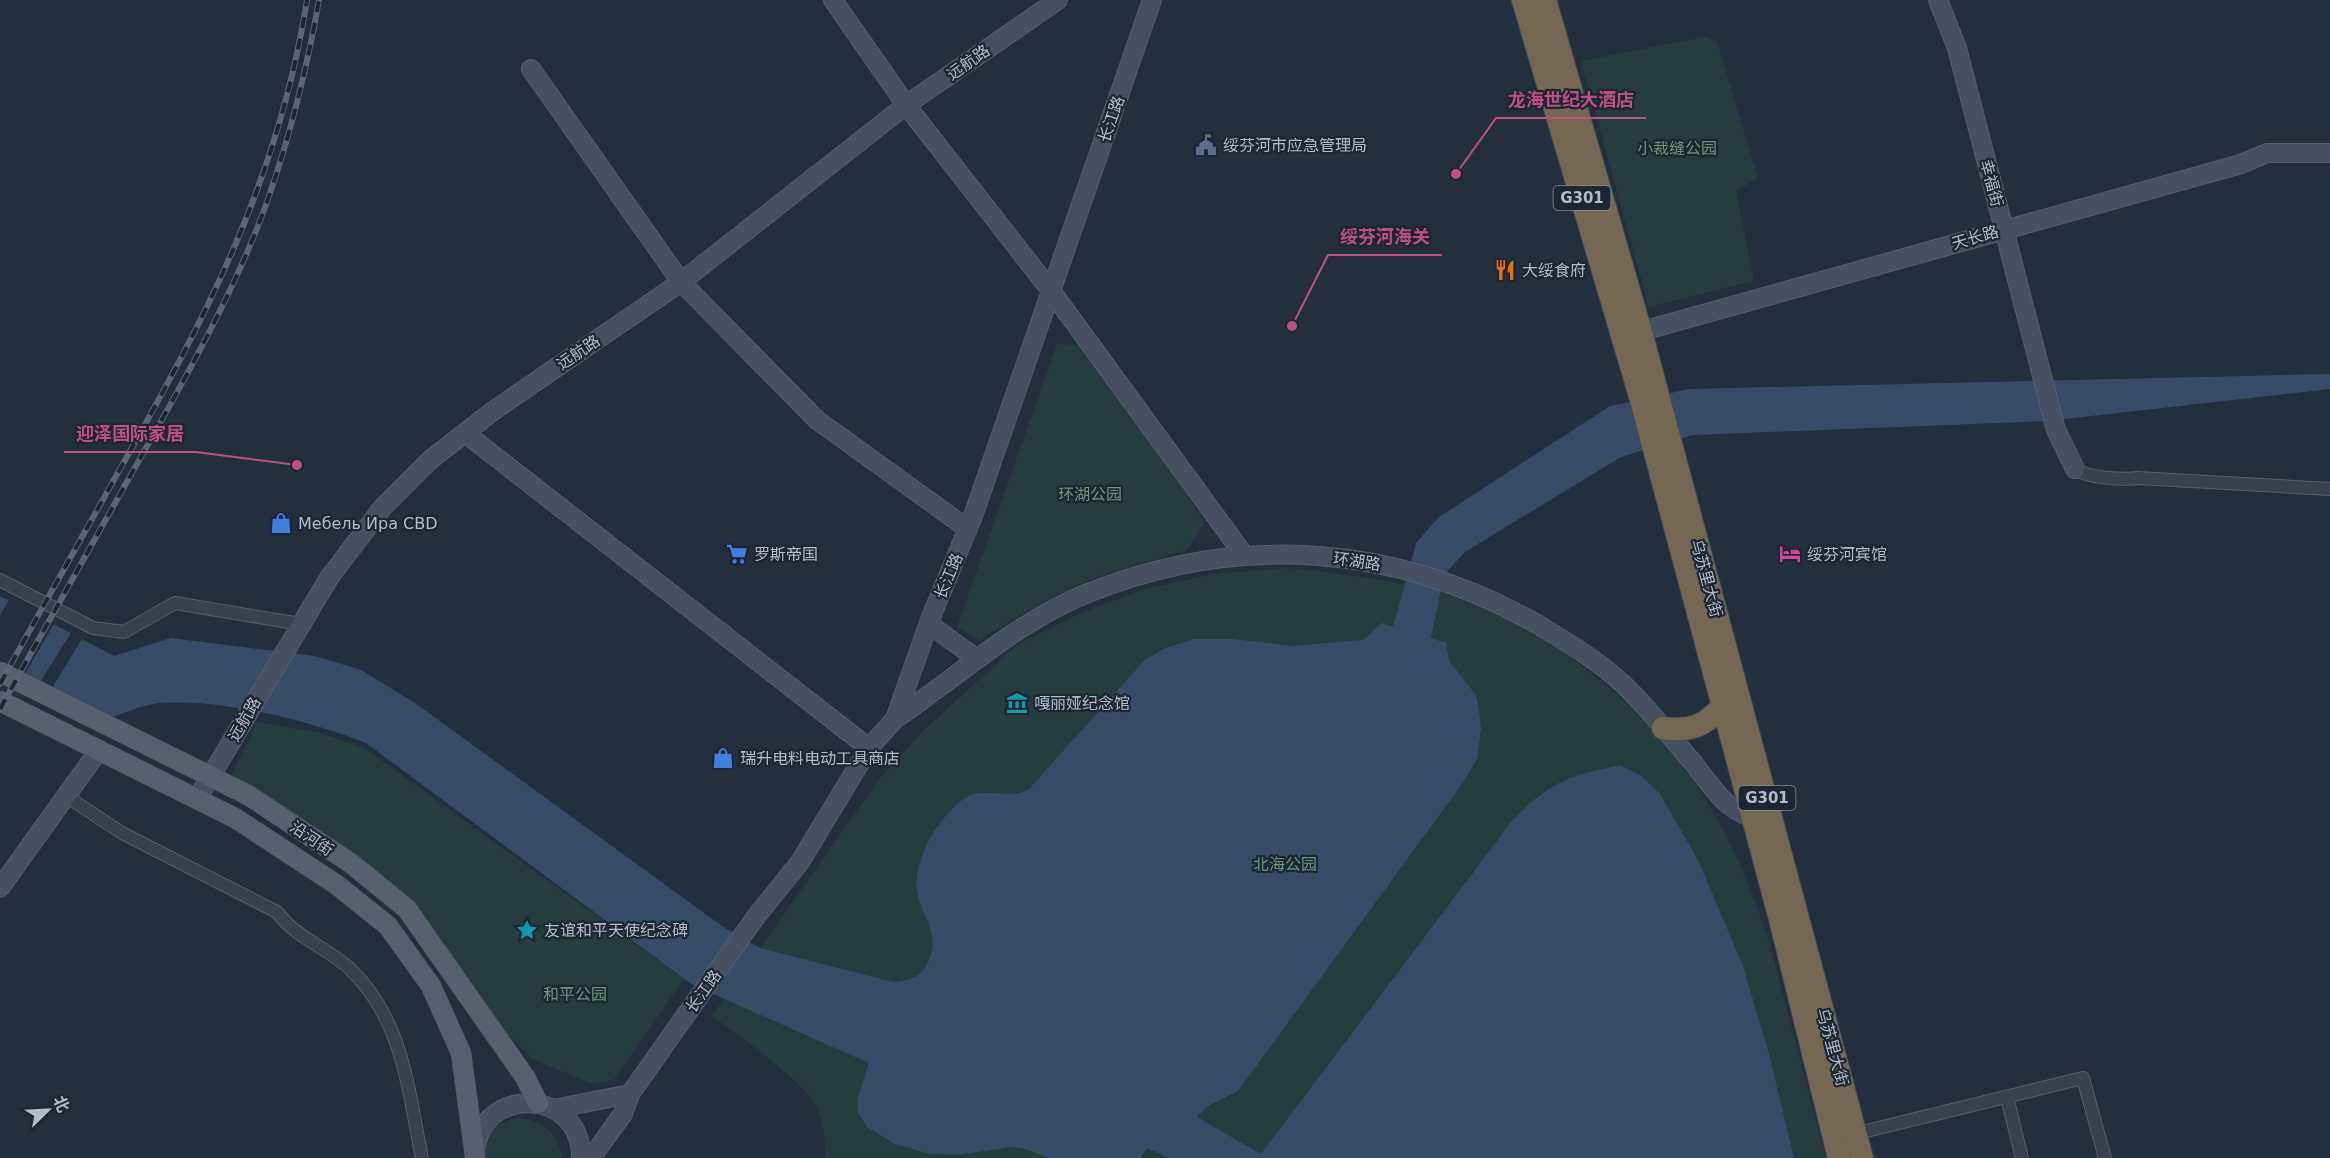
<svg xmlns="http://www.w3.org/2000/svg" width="2330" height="1158" font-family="'DejaVu Sans','Noto Sans SC',sans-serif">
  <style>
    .green { fill: #263c3f }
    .water { fill: #394c67 }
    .pier { fill: #242f3e }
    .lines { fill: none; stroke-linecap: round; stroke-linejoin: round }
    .street-casing { stroke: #565f6c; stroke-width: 14 }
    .secondary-casing { stroke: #565f6c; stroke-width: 20 }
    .primary-casing { stroke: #414a57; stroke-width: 21 }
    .highway-casing { stroke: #434c59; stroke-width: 24 }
    .street { stroke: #38414e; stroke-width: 12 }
    .secondary { stroke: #465061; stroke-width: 18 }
    .primary { stroke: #56606e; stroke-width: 20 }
    .highway { stroke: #746855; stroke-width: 22 }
    .rail-casing { stroke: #5a6575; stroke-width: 6 }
    .rail { stroke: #1d2633; stroke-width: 4; stroke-dasharray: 11; stroke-linecap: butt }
    .labels { text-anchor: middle; stroke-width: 4.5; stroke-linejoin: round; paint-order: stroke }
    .shield { fill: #1d2633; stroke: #878f9c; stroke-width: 1.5 }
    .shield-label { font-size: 15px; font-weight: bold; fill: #b4bcc9 }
    .street-label { font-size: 16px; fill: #b4bcc9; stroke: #1d2633 }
    .poi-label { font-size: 16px; fill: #b4bcc9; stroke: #1d2633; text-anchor: start }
    .park-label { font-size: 16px; fill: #6b9a76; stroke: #1d2633 }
    .leader { fill: none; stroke: #bd5182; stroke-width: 2 }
    .callout-dot { fill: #bd5182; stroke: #1d2633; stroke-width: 2 }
    .callout-label { font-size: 18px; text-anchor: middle; font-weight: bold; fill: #bd5182; stroke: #1d2633; stroke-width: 4.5; stroke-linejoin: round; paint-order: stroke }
  </style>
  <rect width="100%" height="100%" fill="#242f3e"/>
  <g class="green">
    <polygon points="1704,37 1717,41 1758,178 1736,191 1754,281 1649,307 1581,61"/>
    <polygon points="1057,344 1080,345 1138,422 1205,522 1187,550 1100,576 1031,609 979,640 957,627"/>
    <path d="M 1288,568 C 1335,573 1377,578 1423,589 C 1435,592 1450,593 1462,598 C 1577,644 1677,734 1731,845 C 1746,875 1757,907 1768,938 L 1826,1158 L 826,1158 C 825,1141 824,1124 817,1108 C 806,1082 737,1035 712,1016 L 880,778 L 925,729 L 1017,645 L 1081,613 L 1142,590 L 1212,574 Z"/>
    <polygon points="257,722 320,733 366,749 684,979 614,1080 593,1084 532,1059 502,1029 433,932 229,780"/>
    <path d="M 515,1118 C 542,1119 558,1132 562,1158 L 479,1158 C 489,1135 490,1126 515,1118 Z"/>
  </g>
  <path class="water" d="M 2330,374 L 2330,389 L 2047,421 L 1693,435 L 1621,457 L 1465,552 L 1444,575 L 1431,638 L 1446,643 L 1449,661 L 1476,695 L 1479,710 L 1481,729 L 1477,759 L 1462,784 L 1238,1091 L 1206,1107 L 1197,1117 L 1261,1154 L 1512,821 C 1551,781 1566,777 1620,765 L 1640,775 L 1660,794 L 1698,860 L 1743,966 L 1769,1054 L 1794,1158 L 1169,1158 L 1147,1148 L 1140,1158 L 1048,1158 L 1026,1149 L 1009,1147 L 960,1155 L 930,1154 L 895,1144 L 867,1127 L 858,1112 L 858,1097 L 869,1063 L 691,984 L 366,743 C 311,721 218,698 159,703 C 142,705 123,714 106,719 L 0,665 L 0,596 L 114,656 L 171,638 L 315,656 L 361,670 L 415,703 L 722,926 L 760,948 L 893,982 C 911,980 922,977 929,960 C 943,927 912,909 917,876 C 921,850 935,826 953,808 C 981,778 1002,804 1029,789 L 1145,660 L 1165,648 L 1194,639 L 1232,639 L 1293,646 L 1363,640 L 1382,623 L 1393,627 L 1416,543 L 1439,517 L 1610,406 L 1689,389 Z"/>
  <g class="pier">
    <polygon points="10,598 55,622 22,679 0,668 0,615"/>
    <polygon points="72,631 83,637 49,693 37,687"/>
  </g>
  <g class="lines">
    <defs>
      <g id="street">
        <path d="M 2075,469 C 2088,478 2122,480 2138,478 L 2330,489"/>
        <polyline points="0,580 93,628 124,632 175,603 300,624"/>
        <path d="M 66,796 L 122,833 L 277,912 C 296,938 326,947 349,968 C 403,1018 408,1090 422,1158"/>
        <polyline points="2007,1097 2022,1158"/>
        <polyline points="1850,1135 2083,1078 2105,1158"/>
      </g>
      <g id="secondary">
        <polyline points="833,0 906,105 1052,292 1244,555"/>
        <polyline points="1938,0 1957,48 2056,430 2075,469"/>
        <polyline points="531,69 681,282 817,420 968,529"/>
        <polyline points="1628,335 2241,164 2267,153 2330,153"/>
        <polyline points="465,433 869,748"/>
        <polyline points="929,624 977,659"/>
        <path d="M 895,719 C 959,676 1016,622 1088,593 C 1240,532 1400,544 1542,627 C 1570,644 1600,662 1624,685 C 1649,709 1671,737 1694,764 C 1705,778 1716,795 1730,806 C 1739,813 1750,818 1761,820"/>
        <polyline points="197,799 329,578 382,508 430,460 493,411 681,282 906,105 1058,0"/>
        <polyline points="0,888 99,750"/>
        <polyline points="553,1109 630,1094"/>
        <path d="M 475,1152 C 481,1084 582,1088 581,1158"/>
        <polyline points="591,1158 623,1114 630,1094 695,1002 755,918 800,862 869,748 895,719 931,617 973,516 1152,0"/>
      </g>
      <g id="primary">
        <polyline points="0,672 248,795 352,864 407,909 525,1077 538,1103"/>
        <polyline points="0,701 235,818 337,885 388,926 431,986 461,1053 475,1156"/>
      </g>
      <g id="highway">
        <polyline points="1523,0 1640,396 1780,919 1839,1158"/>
        <polyline points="1545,0 1641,332 1862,1158"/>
        <path d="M 1663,728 C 1690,732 1704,726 1722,707"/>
      </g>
    </defs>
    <use href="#street" class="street-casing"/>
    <use href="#secondary" class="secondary-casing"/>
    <use href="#primary" class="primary-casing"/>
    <use href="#highway" class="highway-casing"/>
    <use href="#street" class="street"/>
    <use href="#secondary" class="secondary"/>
    <use href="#primary" class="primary"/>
    <use href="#highway" class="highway"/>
    <defs>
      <g id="rail">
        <path d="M 0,684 C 38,615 77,546 115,478 C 205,319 278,183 307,0"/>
        <path d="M 0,709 C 47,624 95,539 142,455 C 188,373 235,291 267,202 C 290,136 307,69 319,0"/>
      </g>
    </defs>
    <use href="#rail" class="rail-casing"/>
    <use href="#rail" class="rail"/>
  </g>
  <defs>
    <symbol id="civic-bare" viewBox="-9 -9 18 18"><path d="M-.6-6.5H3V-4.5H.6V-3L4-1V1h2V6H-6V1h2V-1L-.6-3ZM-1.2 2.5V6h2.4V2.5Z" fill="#5c6f8a" stroke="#1d2633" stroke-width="2.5" paint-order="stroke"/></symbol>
    <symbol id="restaurant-bare" viewBox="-9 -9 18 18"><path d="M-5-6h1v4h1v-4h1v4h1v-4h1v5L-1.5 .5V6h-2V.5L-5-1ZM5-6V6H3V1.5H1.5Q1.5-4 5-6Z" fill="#e8710a" stroke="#1d2633" stroke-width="2.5" paint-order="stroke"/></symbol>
    <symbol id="shop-bare" viewBox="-9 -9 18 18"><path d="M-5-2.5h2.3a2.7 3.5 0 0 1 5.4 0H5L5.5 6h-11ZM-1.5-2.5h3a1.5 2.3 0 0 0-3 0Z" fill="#3f7fe0" stroke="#1d2633" stroke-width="2.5" paint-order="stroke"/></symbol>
    <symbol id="supermarket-bare" viewBox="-9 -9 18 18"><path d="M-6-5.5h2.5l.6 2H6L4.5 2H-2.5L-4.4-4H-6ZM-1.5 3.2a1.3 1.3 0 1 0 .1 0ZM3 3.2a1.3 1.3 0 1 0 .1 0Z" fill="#3f7fe0" stroke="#1d2633" stroke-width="2.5" paint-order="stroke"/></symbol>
    <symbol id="hotel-bare" viewBox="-9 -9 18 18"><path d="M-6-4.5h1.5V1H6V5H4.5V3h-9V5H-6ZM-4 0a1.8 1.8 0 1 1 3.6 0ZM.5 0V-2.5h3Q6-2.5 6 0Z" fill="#d1479c" stroke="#1d2633" stroke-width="2.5" paint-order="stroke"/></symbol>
    <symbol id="museum-bare" viewBox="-9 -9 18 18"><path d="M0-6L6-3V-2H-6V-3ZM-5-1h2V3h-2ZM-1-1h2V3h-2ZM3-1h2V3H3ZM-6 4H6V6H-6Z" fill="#0f9aa8" stroke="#1d2633" stroke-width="2.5" paint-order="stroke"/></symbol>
    <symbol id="sight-bare" viewBox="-9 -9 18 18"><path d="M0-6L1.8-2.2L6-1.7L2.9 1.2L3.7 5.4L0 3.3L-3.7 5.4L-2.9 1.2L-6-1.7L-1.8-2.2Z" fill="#0f9aa8" stroke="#1d2633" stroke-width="2.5" paint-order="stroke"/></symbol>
  </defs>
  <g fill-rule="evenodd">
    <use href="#civic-bare" x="1191" y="130" width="30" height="30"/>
    <use href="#restaurant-bare" x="1490" y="255" width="30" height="30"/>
    <use href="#shop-bare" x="266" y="508" width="30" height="30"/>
    <use href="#supermarket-bare" x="722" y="539" width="30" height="30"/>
    <use href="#hotel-bare" x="1775" y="539" width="30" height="30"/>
    <use href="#museum-bare" x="1002" y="688" width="30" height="30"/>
    <use href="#shop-bare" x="708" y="743" width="30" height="30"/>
    <use href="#sight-bare" x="512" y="915" width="30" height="30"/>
  </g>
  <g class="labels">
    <g class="shield">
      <rect x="1553.5" y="186" width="57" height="24" rx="4.5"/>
      <rect x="1738.5" y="786" width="57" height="24" rx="4.5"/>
    </g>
    <g class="shield-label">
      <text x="1582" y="203">G301</text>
      <text x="1767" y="803">G301</text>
    </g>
    <g class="street-label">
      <text transform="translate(968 62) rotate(-35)" y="6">远航路</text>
      <text transform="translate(1111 119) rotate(-71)" y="6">长江路</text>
      <text transform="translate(1992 183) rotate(75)" y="6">幸福街</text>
      <text transform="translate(1975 237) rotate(-16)" y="6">天长路</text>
      <text transform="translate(578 352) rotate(-34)" y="6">远航路</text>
      <text transform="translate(1357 561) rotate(8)" y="6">环湖路</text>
      <text transform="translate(948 576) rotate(-67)" y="6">长江路</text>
      <text transform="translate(1707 578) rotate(75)" y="6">乌苏里大街</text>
      <text transform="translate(244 719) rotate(-60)" y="6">远航路</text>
      <text transform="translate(312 838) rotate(34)" y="6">沿河街</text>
      <text transform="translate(703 991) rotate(-54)" y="6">长江路</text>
      <text transform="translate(1833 1047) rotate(75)" y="6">乌苏里大街</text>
    </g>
    <g class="poi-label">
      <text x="1223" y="151">绥芬河市应急管理局</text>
      <text x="1522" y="276">大绥食府</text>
      <text x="298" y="529">Мебель Ира CBD</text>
      <text x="754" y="560">罗斯帝国</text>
      <text x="1807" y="560">绥芬河宾馆</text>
      <text x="1034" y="709">嘎丽娅纪念馆</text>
      <text x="740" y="764">瑞升电料电动工具商店</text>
      <text x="544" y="936">友谊和平天使纪念碑</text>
    </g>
    <g class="park-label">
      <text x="1677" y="154">小裁缝公园</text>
      <text x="1090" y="500">环湖公园</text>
      <text x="1285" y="870">北海公园</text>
      <text x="575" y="1000">和平公园</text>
    </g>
  </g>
  <path class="leader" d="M1456 174L1496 118H1646M1292 326L1328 255H1442M297 465L196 452H64"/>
  <g class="callout-dot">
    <circle cx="1456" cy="174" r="6"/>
    <circle cx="1292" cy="326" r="6"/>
    <circle cx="297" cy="465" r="6"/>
  </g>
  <g class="callout-label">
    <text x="1571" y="106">龙海世纪大酒店</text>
    <text x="1385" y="243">绥芬河海关</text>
    <text x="130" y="440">迎泽国际家居</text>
  </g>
  <g transform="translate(48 1110) rotate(66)" stroke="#1d2633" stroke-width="4.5" paint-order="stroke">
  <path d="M0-4.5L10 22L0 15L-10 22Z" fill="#b4bcc9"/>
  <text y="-9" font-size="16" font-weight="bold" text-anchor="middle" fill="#b4bcc9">北</text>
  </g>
</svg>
